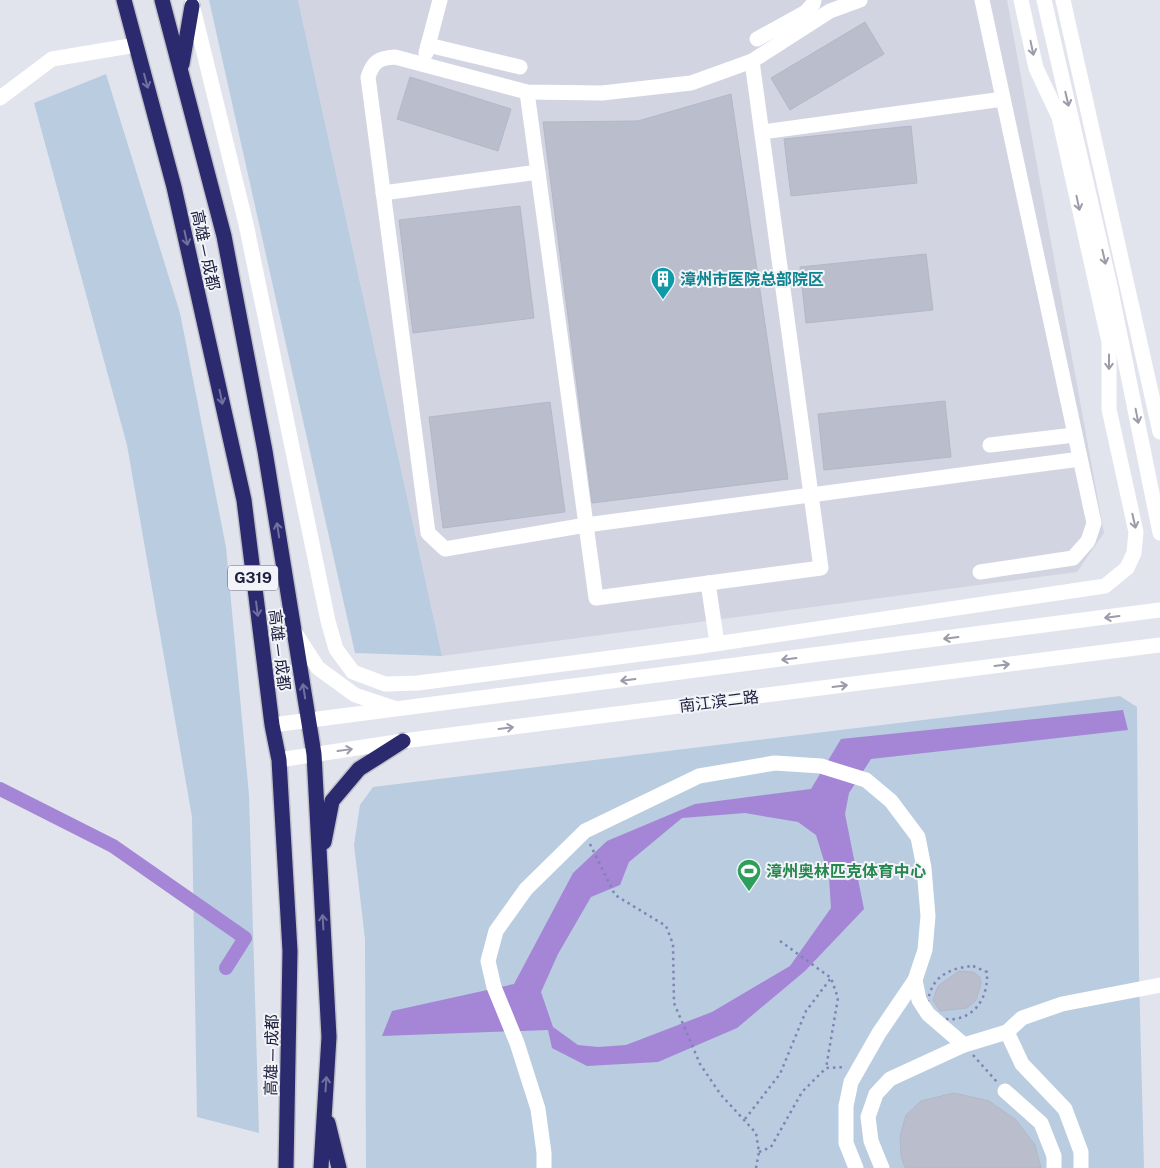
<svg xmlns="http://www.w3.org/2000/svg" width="1160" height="1168" font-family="'Public Sans','Noto Sans SC',sans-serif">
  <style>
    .built { fill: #d2d5e1 }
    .green { fill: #b9cce0 }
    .water { fill: #a585d6; fill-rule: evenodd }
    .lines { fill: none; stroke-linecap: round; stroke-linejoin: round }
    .canal { stroke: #a585d6; stroke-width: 14 }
    .building { fill: #babdcb; stroke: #b3b7c7 }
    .highway-casing { stroke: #c1c1c9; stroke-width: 18 }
    .path { stroke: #8083b3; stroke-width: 2.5; stroke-dasharray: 2.5 4; stroke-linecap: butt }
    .minor { stroke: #fff; stroke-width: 15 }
    .highway { stroke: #2c2a6e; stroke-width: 15 }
    .oneway { stroke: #9b9ba9 }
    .oneway2 { stroke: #71719f }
    .labels { text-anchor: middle; stroke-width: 4; stroke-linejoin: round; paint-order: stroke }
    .shield { fill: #f2f4f9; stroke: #5f6077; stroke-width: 1 }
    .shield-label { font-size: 15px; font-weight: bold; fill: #20213f }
    .street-label { font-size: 16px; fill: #20213f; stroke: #f2f4f9 }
    .culture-label { font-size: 16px; font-weight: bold; fill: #0d838f; stroke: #f2f4f9; text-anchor: start }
    .leisure-label { font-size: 16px; font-weight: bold; fill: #27864d; stroke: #f2f4f9; text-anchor: start }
  </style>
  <rect width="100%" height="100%" fill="#e1e4ed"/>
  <polygon class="built" points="298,0 1007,0 1104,533 1077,572 442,656"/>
  <g class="green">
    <polygon points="209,0 298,0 442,656 355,653"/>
    <polygon points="106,74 180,313 226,547 249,795 259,1133 197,1117 192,817 127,445 34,103"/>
    <polygon points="1120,696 1137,707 1139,974 1144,1168 366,1168 365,939 354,845 360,805 373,787"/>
  </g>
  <path class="water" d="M 1123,710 L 1128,730 L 871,759 L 849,793 L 845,814 L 864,909 L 805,971 L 737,1028 L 658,1062 L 587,1066 L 552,1048 L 548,1030 L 382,1036 L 392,1011 L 514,984 L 573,873 L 607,841 L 695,804 L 811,789 L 841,739 ZM 745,813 L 798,822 L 816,835 L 829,877 L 831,908 L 790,966 L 712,1012 L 626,1045 L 598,1047 L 578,1045 L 553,1027 L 541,992 L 558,954 L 591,897 L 620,885 L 629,862 L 682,818 Z"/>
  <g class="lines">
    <polyline class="canal" points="0,789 113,846 245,938 226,968"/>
  </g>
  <g class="building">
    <polygon points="865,22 884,54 790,110 771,78"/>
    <polygon points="410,77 511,109 498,151 397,119"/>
    <polygon points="731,94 788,479 592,503 543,122 638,121"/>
    <polygon points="911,126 917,183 791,196 784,139"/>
    <polygon points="520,206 534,318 413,333 399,220"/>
    <polygon points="926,254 933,310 806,323 800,267"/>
    <polygon points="945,401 951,457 824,470 818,414"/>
    <polygon points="550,402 565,512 443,528 429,417"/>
    <polygon points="959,971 973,972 980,977 981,984 976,1000 967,1008 940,1011 933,1000 938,986"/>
    <polygon points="954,1093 989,1101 1016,1120 1035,1145 1041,1168 905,1168 901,1156 900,1136 906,1115 921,1101"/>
  </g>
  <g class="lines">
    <defs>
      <g id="highway">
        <polyline points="124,0 174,187 244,500 272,725 279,760 290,951 286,1168"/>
        <polyline points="162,0 224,236 265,451 314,754 329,1037 321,1168"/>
        <polyline points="182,64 192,6"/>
        <polyline points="324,842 332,801 359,769 403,741"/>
        <polyline points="328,1123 339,1168"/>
      </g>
    </defs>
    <use href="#highway" class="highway-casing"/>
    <g class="path">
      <polyline points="590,844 615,895 666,926 673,944 674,1003 700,1064 721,1095 756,1133 759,1152 756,1168"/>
      <polyline points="780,941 831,978 838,998 826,1068"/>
      <path d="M 973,966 L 987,972 C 989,1008 962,1030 928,1014 C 925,982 944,968 973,966 Z"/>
      <polyline points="973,1055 997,1082"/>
      <polyline points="745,1119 780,1074 806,1011 831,978"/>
      <polyline points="759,1152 771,1147 802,1092 826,1068 846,1067"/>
    </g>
    <g class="minor">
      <path d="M 860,0 L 830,11 L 752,61 L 691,83 L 602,93 L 527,92 L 395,57 C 378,58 373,62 368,77 L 428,533 L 445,549 L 586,525 L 1080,459"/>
      <polyline points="1044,0 1110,286 1160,533"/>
      <polyline points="1063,0 1160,432"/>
      <polyline points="192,4 246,224 328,621 336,649 353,672 385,684 418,683 695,647 1105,586 1127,568 1134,553 1136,532 1109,409 1109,342 1059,117 1036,68 1021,0"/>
      <polyline points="757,39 806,12 813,4 814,0"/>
      <polyline points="428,45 520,67"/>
      <polyline points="426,53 440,0"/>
      <polyline points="527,92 596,598 821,568 752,61"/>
      <polyline points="0,98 52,59 136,45"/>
      <polyline points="762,132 1003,99"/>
      <polyline points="383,193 538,172"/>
      <polyline points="990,445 1074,435"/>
      <polyline points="980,572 1073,558 1088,541 1094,523 982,0"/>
      <polyline points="708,583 717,643"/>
      <polyline points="294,631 318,668 355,695 394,708"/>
      <polyline points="272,725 1160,610"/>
      <polyline points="279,760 403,741 1160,645"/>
      <polyline points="915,980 919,1000 928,1014 964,1045"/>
      <polyline points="1007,1032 1022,1064 1065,1109 1081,1152 1081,1168"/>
      <polyline points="1005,1091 1041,1123 1054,1156 1054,1168"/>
      <polyline points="544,1168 544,1153 538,1109 517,1043 494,987 488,961 496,931 526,889 585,831 699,776 775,763 821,766 866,780 891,801 918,837 924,868 928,916 925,950 915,980 879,1033 851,1082 846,1106 846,1143 856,1168"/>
      <polyline points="882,1168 871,1141 868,1117 876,1094 890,1079 964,1045 1007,1032 1022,1018 1062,1004 1160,985"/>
    </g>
    <use href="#highway" class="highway"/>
  </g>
  <defs><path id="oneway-shaft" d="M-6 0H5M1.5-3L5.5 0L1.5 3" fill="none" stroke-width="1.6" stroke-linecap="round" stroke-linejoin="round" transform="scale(1.25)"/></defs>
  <g class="oneway">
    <use href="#oneway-shaft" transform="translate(1032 48) rotate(78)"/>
    <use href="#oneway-shaft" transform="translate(1067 99) rotate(77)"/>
    <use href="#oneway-shaft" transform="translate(1078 203) rotate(78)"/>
    <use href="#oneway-shaft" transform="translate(1104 257) rotate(77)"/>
    <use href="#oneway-shaft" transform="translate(1109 362) rotate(90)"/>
    <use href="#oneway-shaft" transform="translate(1137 416) rotate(79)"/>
    <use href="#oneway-shaft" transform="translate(1134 521) rotate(77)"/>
    <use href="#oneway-shaft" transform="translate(1112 617) rotate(173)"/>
    <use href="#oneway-shaft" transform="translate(951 638) rotate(173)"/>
    <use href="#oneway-shaft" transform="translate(789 659) rotate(173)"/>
    <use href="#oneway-shaft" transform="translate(1002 665) rotate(-7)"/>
    <use href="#oneway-shaft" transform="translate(628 680) rotate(173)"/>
    <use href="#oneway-shaft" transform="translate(840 686) rotate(-7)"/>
    <use href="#oneway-shaft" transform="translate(506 728) rotate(-7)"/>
    <use href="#oneway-shaft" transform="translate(345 750) rotate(-8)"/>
  </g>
  <g class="oneway2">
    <use href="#oneway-shaft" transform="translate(146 81) rotate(75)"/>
    <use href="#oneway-shaft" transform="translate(186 238) rotate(78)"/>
    <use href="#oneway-shaft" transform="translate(221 397) rotate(78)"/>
    <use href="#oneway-shaft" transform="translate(278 530) rotate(-99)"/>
    <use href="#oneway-shaft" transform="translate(257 609) rotate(83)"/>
    <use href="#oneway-shaft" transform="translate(304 691) rotate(-99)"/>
    <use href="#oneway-shaft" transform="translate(323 922) rotate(-93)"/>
    <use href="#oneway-shaft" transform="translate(326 1084) rotate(-86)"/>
  </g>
  <defs>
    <symbol id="building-pin" viewBox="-11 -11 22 30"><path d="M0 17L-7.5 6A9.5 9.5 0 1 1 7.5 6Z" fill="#0f9aa8" stroke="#f2f4f9"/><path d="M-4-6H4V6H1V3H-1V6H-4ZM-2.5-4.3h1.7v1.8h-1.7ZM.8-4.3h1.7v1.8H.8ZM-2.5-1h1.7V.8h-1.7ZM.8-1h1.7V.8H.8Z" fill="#fff"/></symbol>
    <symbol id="stadium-pin" viewBox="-11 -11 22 30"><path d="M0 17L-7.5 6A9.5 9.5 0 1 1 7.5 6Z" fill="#2e9e5b" stroke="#f2f4f9"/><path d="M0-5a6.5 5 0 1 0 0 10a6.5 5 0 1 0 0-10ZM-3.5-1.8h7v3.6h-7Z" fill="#fff"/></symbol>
  </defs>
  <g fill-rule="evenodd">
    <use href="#building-pin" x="649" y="265" width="28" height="38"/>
    <use href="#stadium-pin" x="735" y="857" width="28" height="38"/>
  </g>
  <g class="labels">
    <rect class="shield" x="228" y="565.5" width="50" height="25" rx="4"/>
    <g class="shield-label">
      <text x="253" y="583">G319</text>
    </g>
    <g class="street-label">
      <text transform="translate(206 250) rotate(78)" y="6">高雄—成都</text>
      <text transform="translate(280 650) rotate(83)" y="6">高雄—成都</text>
      <text transform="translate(719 701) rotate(-7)" y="6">南江滨二路</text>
      <text transform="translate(271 1055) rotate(-89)" y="6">高雄—成都</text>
    </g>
    <g class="culture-label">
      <text x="680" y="285">漳州市医院总部院区</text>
    </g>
    <g class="leisure-label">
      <text x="766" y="877">漳州奥林匹克体育中心</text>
    </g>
  </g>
</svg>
